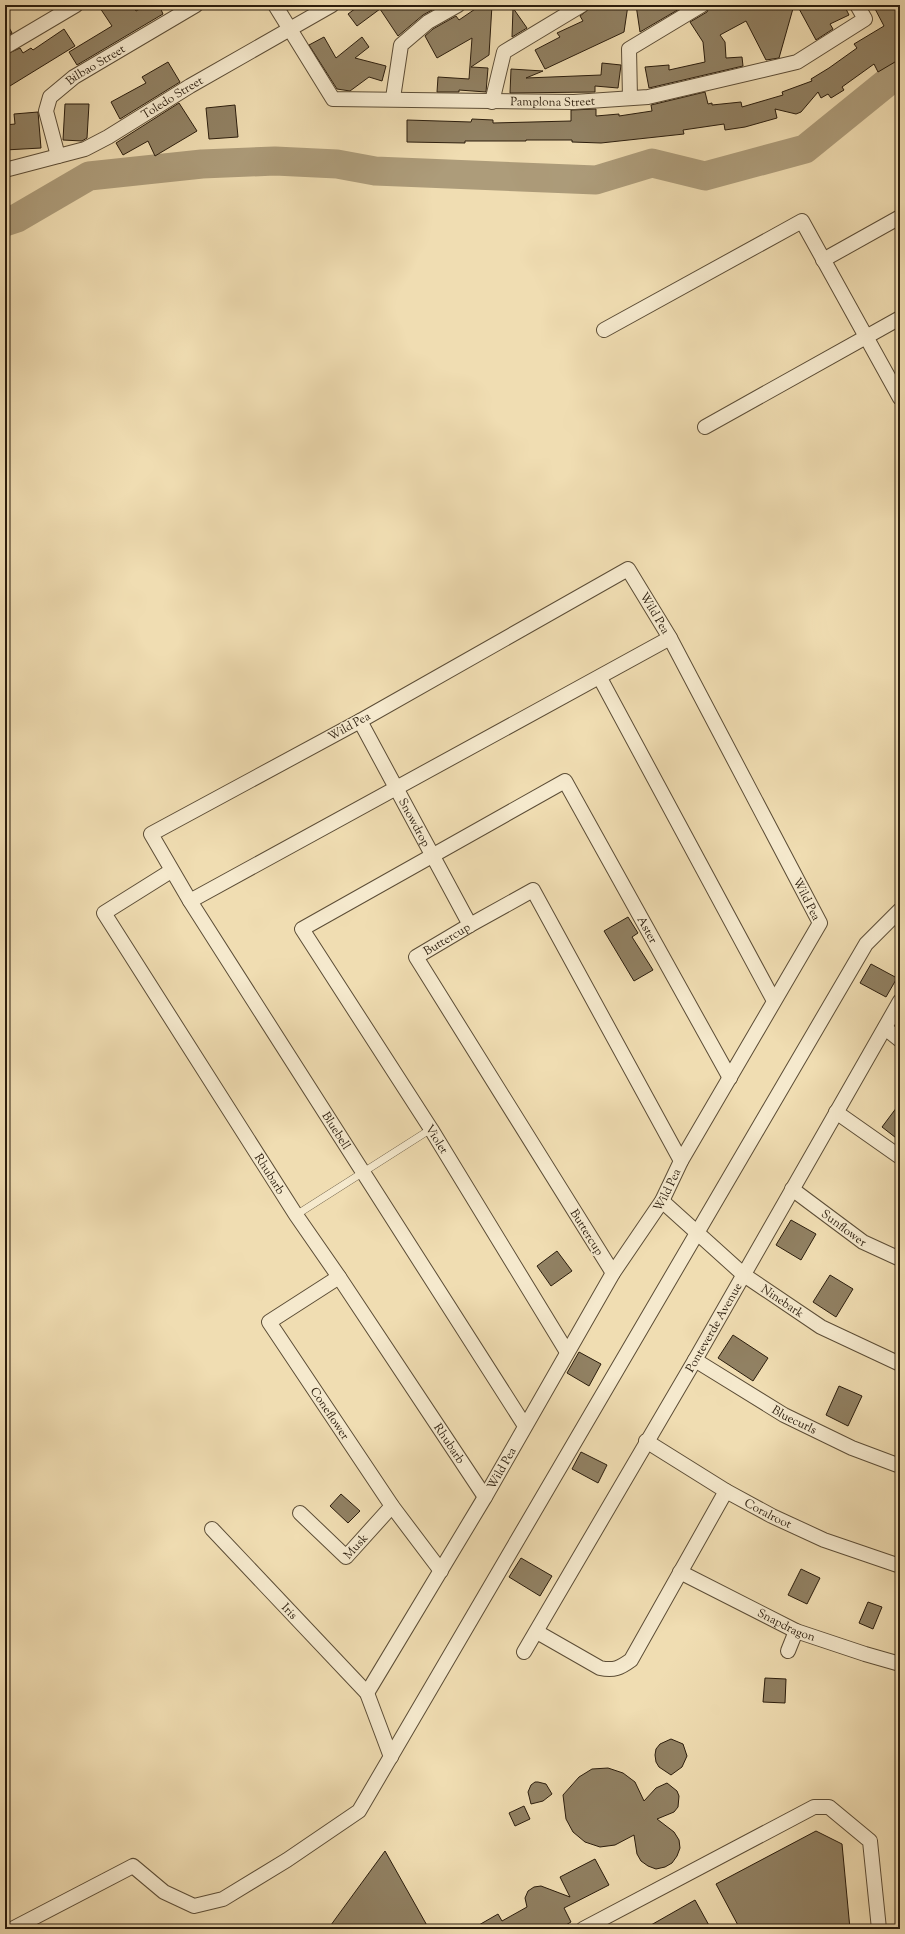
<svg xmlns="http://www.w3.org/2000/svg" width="905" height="1934" font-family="'Sorts Mill Goudy',serif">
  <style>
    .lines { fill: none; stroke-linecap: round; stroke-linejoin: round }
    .river { stroke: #ad9c7a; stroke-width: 29 }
    .building { fill: #918163; stroke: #2b1d0d }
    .service-casing { stroke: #5c4d36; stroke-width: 8 }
    .minor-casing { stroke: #5c4d36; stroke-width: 16 }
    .service { stroke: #f5e9cd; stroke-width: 7 }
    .minor { stroke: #f5e9cd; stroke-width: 14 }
    .labels { text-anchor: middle; stroke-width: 3; stroke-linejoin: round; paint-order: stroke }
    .street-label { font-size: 12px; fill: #2b1d0d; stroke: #f5e9cd }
  </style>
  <rect width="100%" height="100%" fill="#f0ddb2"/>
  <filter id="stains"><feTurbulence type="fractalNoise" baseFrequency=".005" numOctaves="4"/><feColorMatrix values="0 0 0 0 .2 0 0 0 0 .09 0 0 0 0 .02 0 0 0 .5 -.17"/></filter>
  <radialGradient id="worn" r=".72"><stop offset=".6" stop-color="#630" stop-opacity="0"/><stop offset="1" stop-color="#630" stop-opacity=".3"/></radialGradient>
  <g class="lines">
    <polyline class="river" points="5,222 17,218 89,176 202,164 275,161 337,164 375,171 596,180 652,163 705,176 805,149 890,80 900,75"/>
  </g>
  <g class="building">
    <polygon points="98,5 132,5 136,11 147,5 159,5 163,14 77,65 69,52 112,26"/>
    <polygon points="360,5 441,5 423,15 398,36 380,9 357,26 348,14"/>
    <polygon points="481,5 492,5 489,55 471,67 488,68 486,92 459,90 459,92 437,92 438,77 469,79 472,38 437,58 425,36 433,29 456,16 459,20"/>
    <polygon points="590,5 628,5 624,32 545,69 535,50 560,37 557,33 583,21 580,16 589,9"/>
    <polygon points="636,5 686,5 640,32"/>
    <polygon points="710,5 794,5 779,58 766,60 746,21 720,35 725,42 726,58 742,57 743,66 649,88 645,67 669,65 669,70 705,62 703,42 690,22 707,12"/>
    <polygon points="797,5 844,5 849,15 830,24 833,29 816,40"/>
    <polygon points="873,5 900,5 900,59 878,72 874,64 842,87 844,90 831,98 828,94 821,98 818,92 801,112 796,114 775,109 777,118 745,127 725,130 724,124 683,130 684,134 601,143 572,142 572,140 526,140 526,141 465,141 465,143 407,142 407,120 471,122 472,119 493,120 493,123 571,121 571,110 596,109 596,116 619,114 619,116 652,111 651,105 705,92 708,104 712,103 712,105 741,102 742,107 783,95 782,92 812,81 811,79 829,68 857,48 854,44 884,26"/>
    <polygon points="513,8 527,28 512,37"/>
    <polygon points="5,20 12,33 5,37"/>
    <polygon points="64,29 75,46 5,89 5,55 20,48 23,53 31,48 33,50"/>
    <polygon points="324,37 336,58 362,37 369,47 355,58 386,66 382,81 369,77 350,91 337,89 309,45"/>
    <polygon points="168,62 180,82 120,119 111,102 146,83 142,77"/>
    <polygon points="602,63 621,65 618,88 595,86 595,92 510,93 511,69 543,71 526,78 601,75"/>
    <polygon points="179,103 197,131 155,156 148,141 123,155 116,143"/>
    <polygon points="65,104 89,104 87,138 82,141 63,140"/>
    <polygon points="235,105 238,137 209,139 206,108"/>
    <polygon points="38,112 41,148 5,150 5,125 15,124 14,114"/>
    <polygon points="628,917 638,933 632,937 653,970 634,981 604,931"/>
    <polygon points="871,964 897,978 886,997 860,983"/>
    <polygon points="900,1103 900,1141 882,1127"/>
    <polygon points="791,1220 816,1234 801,1260 776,1245"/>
    <polygon points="557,1251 572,1271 551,1286 537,1266"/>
    <polygon points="830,1275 853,1289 836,1317 813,1302"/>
    <polygon points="733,1335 768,1358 753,1381 718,1358"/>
    <polygon points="579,1352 601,1364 589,1386 567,1373"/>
    <polygon points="839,1386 862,1396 848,1426 826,1415"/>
    <polygon points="581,1452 607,1465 598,1483 572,1469"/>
    <polygon points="341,1494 360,1511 348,1523 330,1506"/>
    <polygon points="521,1558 552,1576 540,1596 509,1577"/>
    <polygon points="801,1569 820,1578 807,1604 788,1595"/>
    <polygon points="868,1602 882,1607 873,1629 859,1623"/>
    <polygon points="765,1678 786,1679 785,1703 763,1702"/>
    <polygon points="671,1739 683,1744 687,1756 682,1767 671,1775 659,1767 656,1762 655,1755 656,1749 660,1744"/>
    <polygon points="608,1768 623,1773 635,1782 644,1801 656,1788 667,1783 677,1791 679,1796 678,1807 674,1812 657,1819 674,1832 679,1840 680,1848 677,1856 672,1863 665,1867 656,1869 648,1866 641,1861 637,1854 634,1835 615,1845 600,1847 585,1842 573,1832 566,1819 563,1795 579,1777 592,1769"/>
    <polygon points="535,1782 538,1782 546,1784 552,1794 543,1801 531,1804 528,1792 531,1785"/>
    <polygon points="524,1806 530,1819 515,1826 509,1813"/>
    <polygon points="816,1831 842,1844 850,1929 740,1929 716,1884"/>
    <polygon points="385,1851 429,1929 328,1929"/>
    <polygon points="595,1859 609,1885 564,1908 571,1922 559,1929 472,1929 498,1914 502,1921 527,1907 525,1898 528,1891 534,1887 541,1886 570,1897 560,1877"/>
    <polygon points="695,1900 711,1929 644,1929"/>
  </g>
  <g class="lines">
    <defs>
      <polyline id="service" points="296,1215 431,1129"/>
      <g id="minor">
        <path id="s1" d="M 275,5 L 333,99 L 574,102 L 648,97 L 797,62 L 865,19 L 857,5"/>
        <polyline points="5,47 76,5"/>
        <polyline points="393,98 401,45 428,22 458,5"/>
        <polyline points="630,98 629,49 702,5"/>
        <polyline points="492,102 504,52 582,5"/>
        <path id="s2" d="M 58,156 L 46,111 L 50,97 L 74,77 L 196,5"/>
        <path id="s3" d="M 5,170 L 85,149 L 108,137 L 190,86 L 332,5"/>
        <polyline points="823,260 900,217"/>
        <polyline points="604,330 802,221 900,398"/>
        <polyline points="705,427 900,318"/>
        <polyline points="600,678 774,1001"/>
        <path id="s4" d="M 360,721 L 470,925"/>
        <path id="s5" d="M 171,871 L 104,913 L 296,1215 L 339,1277 L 485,1497"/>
        <polyline points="190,901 670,638"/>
        <polyline points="885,1028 900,1040"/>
        <polyline points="836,1112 900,1157"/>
        <path id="s6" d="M 792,1189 L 863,1242 L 900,1259"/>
        <path id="s7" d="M 662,1201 L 744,1275 L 821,1327 L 900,1364"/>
        <path id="s8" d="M 613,1273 L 416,957 L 470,925 L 533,890 L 681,1161"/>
        <path id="s9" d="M 339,1277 L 269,1322 L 392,1506 L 441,1571"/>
        <path id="s10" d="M 567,1352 L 431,1129 L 302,929 L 565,781 L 730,1078"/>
        <path id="s11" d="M 695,1360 L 784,1415 L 852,1448 L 900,1466"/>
        <path id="s12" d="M 646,1441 L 726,1491 L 772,1516 L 824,1540 L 900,1566"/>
        <path id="s13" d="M 300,1513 L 346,1557 L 392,1506"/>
        <path id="s14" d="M 212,1529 L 367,1693 L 391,1757"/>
        <path id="s15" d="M 680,1572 L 796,1631 L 865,1654 L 900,1664"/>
        <path d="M 537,1632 L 600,1668 C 614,1671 620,1668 631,1660 L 726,1491"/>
        <polyline points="788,1651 796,1631"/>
        <path id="s16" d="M 524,1652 L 695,1360 L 900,1001"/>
        <path id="s17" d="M 367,1693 L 485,1497 L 613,1273 L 662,1201 L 681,1161 L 820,923 L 670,638 L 628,569 L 360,721 L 151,834 L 190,901 L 525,1426"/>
        <polyline points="12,1929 133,1866 164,1892 194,1906 223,1899 287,1860 359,1811 866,944 900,910"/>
        <polyline points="583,1929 814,1807 829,1807 870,1841 879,1929"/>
      </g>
    </defs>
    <use href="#service" class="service-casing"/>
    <use href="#minor" class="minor-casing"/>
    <use href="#service" class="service"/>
    <use href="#minor" class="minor"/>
  </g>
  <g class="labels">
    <g class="street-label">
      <text dy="4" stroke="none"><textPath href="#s2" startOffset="117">Bilbao Street</textPath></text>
      <text dy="4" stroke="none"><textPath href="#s3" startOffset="184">Toledo Street</textPath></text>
      <text dy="4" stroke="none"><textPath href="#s1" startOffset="330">Pamplona Street</textPath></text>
      <text transform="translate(655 613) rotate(59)" y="4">Wild Pea</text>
      <text transform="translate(349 726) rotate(-29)" y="4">Wild Pea</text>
      <text dy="4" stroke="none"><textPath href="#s4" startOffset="115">Snowdrop</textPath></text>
      <text transform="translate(807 899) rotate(63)" y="4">Wild Pea</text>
      <text dy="4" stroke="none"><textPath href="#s10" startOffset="971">Aster</textPath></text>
      <text dy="4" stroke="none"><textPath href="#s8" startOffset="408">Buttercup</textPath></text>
      <text dy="4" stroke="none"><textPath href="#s17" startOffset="2192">Bluebell</textPath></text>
      <text transform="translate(437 1139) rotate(58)" y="4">Violet</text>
      <text dy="4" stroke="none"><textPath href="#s5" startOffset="388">Rhubarb</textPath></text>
      <text dy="4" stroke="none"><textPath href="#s17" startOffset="586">Wild Pea</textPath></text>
      <text dy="4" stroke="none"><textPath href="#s6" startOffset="65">Sunflower</textPath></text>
      <text transform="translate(587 1232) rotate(58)" y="4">Buttercup</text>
      <text dy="4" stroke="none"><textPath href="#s7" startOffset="157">Ninebark</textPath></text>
      <text dy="4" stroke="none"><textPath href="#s16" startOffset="376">Ponteverde Avenue</textPath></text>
      <text dy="4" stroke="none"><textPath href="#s9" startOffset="193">Coneflower</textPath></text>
      <text dy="4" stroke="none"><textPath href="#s11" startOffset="116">Bluecurls</textPath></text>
      <text dy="4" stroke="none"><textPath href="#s5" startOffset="712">Rhubarb</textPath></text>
      <text dy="4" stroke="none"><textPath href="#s17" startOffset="262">Wild Pea</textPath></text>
      <text dy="4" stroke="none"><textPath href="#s12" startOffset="142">Coralroot</textPath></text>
      <text dy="4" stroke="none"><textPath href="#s13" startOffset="78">Musk</textPath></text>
      <text dy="4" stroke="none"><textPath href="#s14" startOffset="113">Iris</textPath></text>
      <text dy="4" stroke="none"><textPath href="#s15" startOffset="119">Snapdragon</textPath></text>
    </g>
  </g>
  <rect width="905" height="1934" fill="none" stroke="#f0ddb2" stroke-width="20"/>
  <rect x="6" y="6" width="893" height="1922" fill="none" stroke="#2b1d0d" stroke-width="2"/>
  <rect x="10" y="10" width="885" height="1914" fill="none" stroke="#2b1d0d"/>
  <rect width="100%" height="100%" filter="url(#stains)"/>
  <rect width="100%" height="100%" fill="url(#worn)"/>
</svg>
